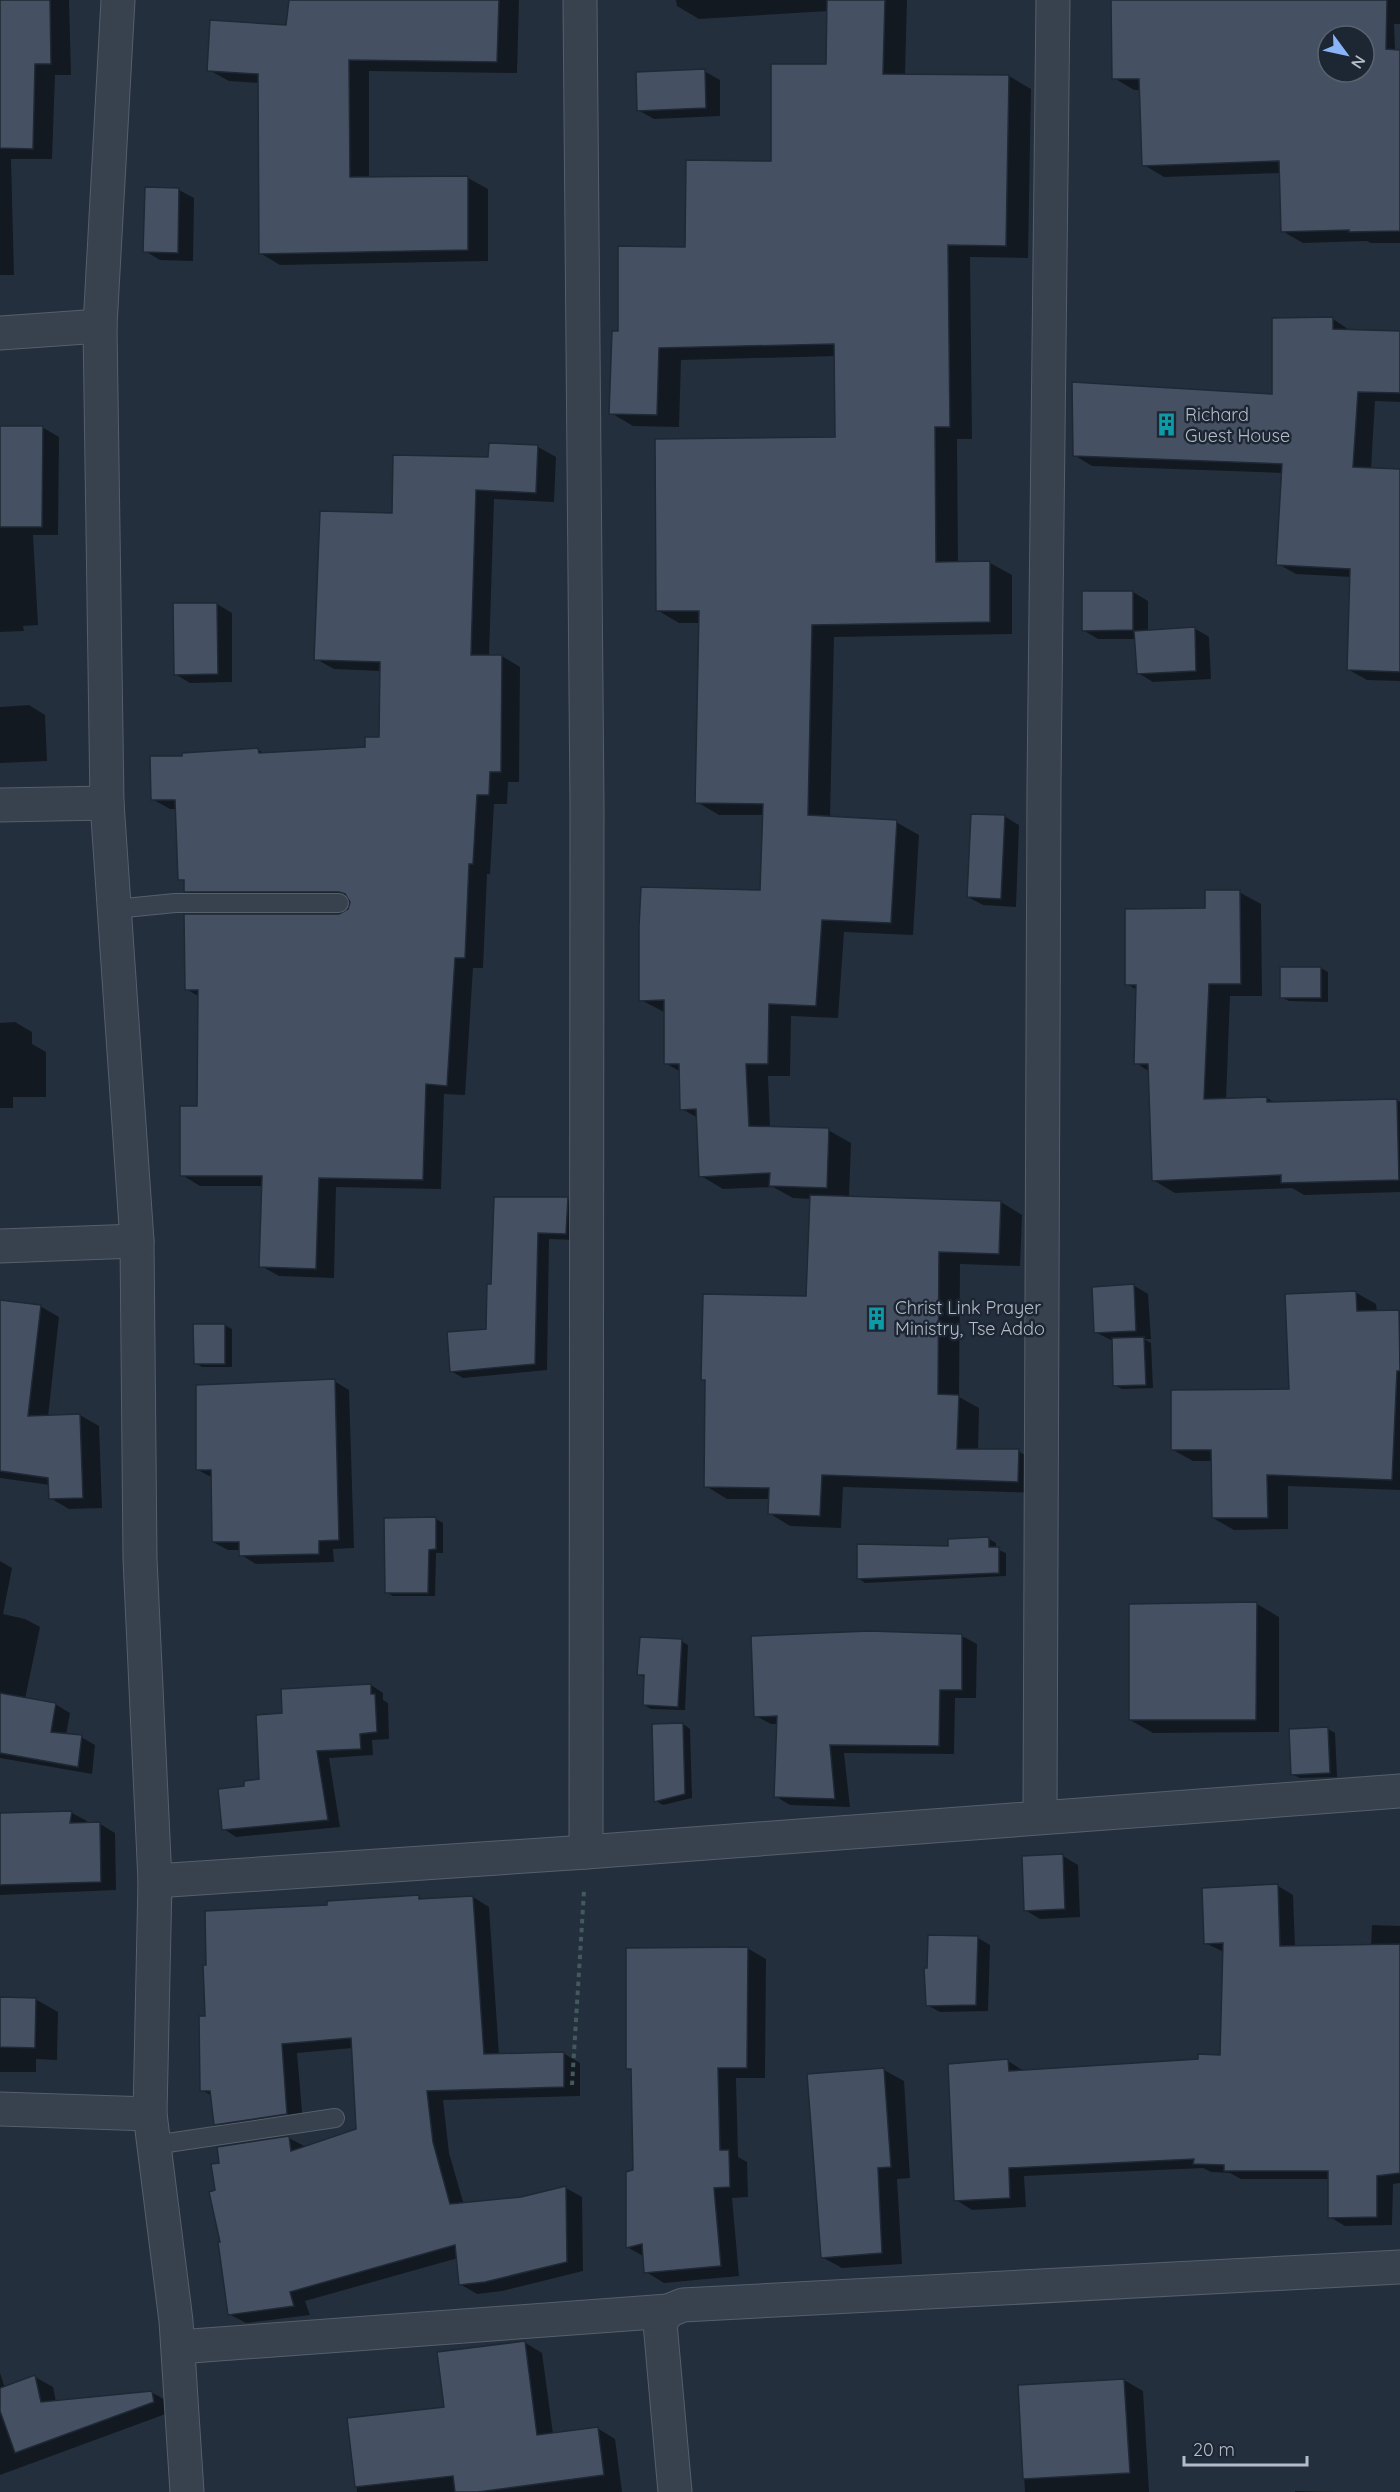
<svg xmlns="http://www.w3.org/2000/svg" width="1400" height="2492" font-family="Quicksand,sans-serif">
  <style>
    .shadow { fill: #0007; fill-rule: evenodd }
    .building { fill: #455162; stroke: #1f2835; stroke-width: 1.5; fill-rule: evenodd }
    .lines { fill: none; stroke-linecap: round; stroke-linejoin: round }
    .lane-casing { stroke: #565f6c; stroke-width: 20 }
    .street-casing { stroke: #565f6c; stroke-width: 35 }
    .path { stroke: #44595c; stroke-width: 4; stroke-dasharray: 4.5 4.5; stroke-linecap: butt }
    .lane { stroke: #38414e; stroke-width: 18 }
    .street { stroke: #38414e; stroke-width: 33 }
    .labels { text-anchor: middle; stroke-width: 5; stroke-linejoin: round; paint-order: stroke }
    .poi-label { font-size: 18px; fill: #b4bcc9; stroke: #1d2633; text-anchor: start }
  </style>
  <rect width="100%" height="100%" fill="#242f3e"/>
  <g class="shadow">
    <polygon points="0,0 69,0 71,75 55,75 52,159 11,159 14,275 0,275"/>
    <polygon points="291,0 519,0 517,73 369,71 369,179 468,178 488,189 488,261 280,265 260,253 260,83 229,81 209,70 287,27"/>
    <polygon points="676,0 907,0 905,75 1009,76 1031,89 1028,258 970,257 972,439 957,439 958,563 990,563 1012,575 1012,634 834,637 830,818 896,822 919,835 913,935 844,932 838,1018 791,1016 790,1076 768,1076 770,1128 828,1130 851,1143 849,1197 1001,1202 1022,1215 1020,1266 960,1264 959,1397 979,1408 978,1451 1018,1451 1039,1463 1039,1493 843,1487 841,1528 790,1526 769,1513 770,1499 727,1499 706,1486 706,1381 703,1379 808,1298 812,1199 793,1198 773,1187 723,1189 701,1176 698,1118 682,1109 681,1072 665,1063 666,1013 641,1000 761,892 764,815 719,815 697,802 701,623 679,623 657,610 836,439 836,356 681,360 679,427 633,426 611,413 619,333 687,249 772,162 827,65 829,11 699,19 677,6"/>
    <path d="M 1113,0 L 1400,0 L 1400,24 L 1394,24 L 1400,171 L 1400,243 L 1371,243 L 1367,241 L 1303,243 L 1282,231 L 1281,173 L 1164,177 L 1144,165 L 1141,90 L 1134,90 L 1114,78 ZM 1328,36 L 1364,36 L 1364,72 L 1328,72 Z"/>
    <polygon points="704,71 720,80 720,116 654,119 638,110"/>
    <polygon points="179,190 194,198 193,261 160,260 145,251"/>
    <polygon points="1274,319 1333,319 1351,331 1400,332 1400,402 1375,401 1371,469 1400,471 1400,681 1367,680 1349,670 1351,577 1296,574 1278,564 1283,473 1092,466 1074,455 1274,396"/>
    <polygon points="42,427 59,437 58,535 33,535 38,625 23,626 24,631 0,632 0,428"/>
    <polygon points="538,447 556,457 554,502 494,499 489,656 502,656 520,667 519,782 508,782 507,804 494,804 490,874 487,874 483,968 473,968 465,1095 444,1094 441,1189 336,1187 334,1278 279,1276 261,1266 263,1186 200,1186 182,1175 199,1107 200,997 186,989 339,916 350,910 352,901 204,901 186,891 186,882 180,879 177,809 170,809 152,799 184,758 258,750 266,754 367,748 380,739 381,671 334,669 316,659 393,514 490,459"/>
    <polygon points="1133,592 1148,601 1148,631 1194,628 1209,637 1211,679 1153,682 1138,673 1136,639 1098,639 1083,630"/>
    <polygon points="217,604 232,613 232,682 190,683 175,674"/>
    <polygon points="29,705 45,715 47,761 0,763 0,707"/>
    <polygon points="1004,816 1019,825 1016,907 983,905 968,897"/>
    <polygon points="1239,892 1261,904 1262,996 1230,996 1226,1100 1267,1098 1276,1104 1397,1100 1400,1102 1400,1192 1304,1195 1292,1188 1175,1193 1153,1180 1150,1072 1136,1063 1137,990 1127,984 1207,909"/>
    <polygon points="1321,968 1328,972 1328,1002 1289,1001 1281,997"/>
    <polygon points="15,1022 32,1032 32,1044 46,1052 46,1097 13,1097 13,1108 0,1108 0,1023"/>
    <polygon points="567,1199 579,1206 577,1240 549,1239 547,1370 463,1378 451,1371 488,1330 493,1285"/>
    <polygon points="1133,1285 1148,1294 1151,1339 1144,1339 1151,1343 1153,1388 1122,1389 1114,1385 1113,1341 1095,1332"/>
    <polygon points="1355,1292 1376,1304 1377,1312 1400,1312 1400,1490 1288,1486 1288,1529 1234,1530 1213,1518 1213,1461 1193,1461 1173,1450 1291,1390"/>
    <polygon points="0,1301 40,1306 59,1317 48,1417 80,1415 99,1426 102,1508 69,1509 50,1498 50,1485 0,1478"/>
    <polygon points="224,1325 232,1329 232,1367 202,1367 195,1363"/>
    <polygon points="334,1381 349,1390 354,1548 333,1549 334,1562 256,1564 241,1555 241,1550 228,1550 213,1542 213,1478 198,1470"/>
    <polygon points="436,1519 443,1523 443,1553 436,1553 435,1596 393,1596 386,1592"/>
    <polygon points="989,1539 996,1543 996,1549 1006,1553 1006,1576 865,1583 858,1578 950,1548"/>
    <polygon points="0,1561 12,1568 3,1614 25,1619 40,1627 25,1699 55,1704 70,1713 66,1735 81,1737 95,1745 92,1774 0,1758"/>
    <polygon points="1257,1604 1279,1617 1279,1732 1153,1733 1130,1720"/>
    <polygon points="962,1636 977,1644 976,1698 955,1698 954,1754 844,1753 850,1807 790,1805 775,1796 778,1724 771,1724 756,1716"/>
    <polygon points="681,1641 688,1645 685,1710 651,1709 644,1705 645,1678 639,1674"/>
    <polygon points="371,1685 383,1693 383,1700 388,1703 389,1739 372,1740 373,1755 329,1758 340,1827 236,1837 224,1829 246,1787 261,1781 284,1715"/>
    <polygon points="683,1724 690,1729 692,1798 663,1805 656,1801"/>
    <polygon points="1328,1729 1335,1733 1337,1777 1300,1778 1292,1774"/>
    <polygon points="72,1813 87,1821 86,1824 100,1824 115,1833 116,1890 0,1895 0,1815"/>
    <polygon points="1063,1856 1078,1865 1080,1917 1040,1919 1025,1910"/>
    <polygon points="1278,1886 1293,1895 1295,1948 1371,1946 1372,1925 1400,1926 1400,2183 1393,2184 1392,2225 1345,2226 1330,2217 1330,2179 1241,2179 1230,2173 1211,2172 1203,2168 1024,2176 1026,2207 972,2210 956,2200 1008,2061 1024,2071 1199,2060 1221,2056 1224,1952 1205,1943"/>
    <polygon points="419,1897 424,1900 473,1897 489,1907 499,2055 563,2053 580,2063 580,2096 443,2100 449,2153 464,2205 494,2205 566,2188 582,2197 583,2271 502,2291 477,2294 460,2284 458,2258 305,2301 310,2315 246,2323 229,2314 289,2138 306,2147 358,2130 353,2048 297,2053 303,2123 232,2133 216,2124 212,2096 202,2090 207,2017 329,1906"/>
    <polygon points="978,1938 990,1945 988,2011 940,2012 927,2005"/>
    <polygon points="747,1948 766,1959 765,2078 736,2078 738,2157 747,2162 748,2197 732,2198 739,2276 664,2283 646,2272 645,2257 627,2247 635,2171 632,2071 627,2068"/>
    <polygon points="0,1999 35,1999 58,2012 57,2060 36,2059 36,2072 0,2072"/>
    <polygon points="884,2070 904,2081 910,2178 897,2179 902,2264 842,2268 822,2257"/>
    <polygon points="524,2342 542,2353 553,2434 597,2428 615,2439 622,2492 357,2492 349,2419 446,2408"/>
    <polygon points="0,2373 5,2388 35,2377 53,2387 56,2402 151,2392 169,2402 171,2412 0,2475"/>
    <polygon points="1124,2380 1143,2391 1149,2492 1025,2492 1019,2387"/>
    <polygon points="1295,2491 1338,2492 1295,2492"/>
  </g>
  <g class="building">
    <polygon points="0,0 50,0 51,64 35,64 33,149 0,148"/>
    <polygon points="289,0 499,0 497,62 349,60 350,177 468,176 468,250 259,254 258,74 207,71 210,20 286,25"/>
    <polygon points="827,0 885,0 883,74 1009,75 1006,246 948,245 950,427 935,427 936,562 990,561 990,622 812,625 808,815 897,820 891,923 822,920 816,1006 769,1004 768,1064 746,1064 749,1126 829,1128 827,1188 769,1186 770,1173 699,1177 696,1109 680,1110 679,1064 664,1064 664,1000 639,1001 639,926 641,887 760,890 763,804 695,803 699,611 656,611 655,439 835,437 834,344 659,348 657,415 609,414 612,331 618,331 618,246 685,247 686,160 771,161 771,64 826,64"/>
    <path d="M 1111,0 L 1387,0 L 1386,49 L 1400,50 L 1400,231 L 1349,232 L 1349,230 L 1281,232 L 1279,161 L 1142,166 L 1139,79 L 1112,79 ZM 1328,36 L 1364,36 L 1364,72 L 1328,72 Z"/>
    <polygon points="705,69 706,108 637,111 636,72"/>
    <polygon points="145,187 179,188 178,253 143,252"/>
    <polygon points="1333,317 1333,329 1400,331 1400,393 1358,392 1353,467 1400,469 1400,672 1347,670 1350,569 1276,565 1282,464 1073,456 1072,382 1272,394 1272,318"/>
    <polygon points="0,426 43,426 42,527 0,527"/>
    <polygon points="489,443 538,445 536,493 476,490 471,655 502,655 501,772 490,772 489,795 477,795 473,864 469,864 465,958 455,958 447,1086 426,1084 423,1180 319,1178 316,1269 259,1267 262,1176 180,1176 180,1106 197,1106 198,990 185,990 184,914 339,914 348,909 350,902 345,894 339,892 184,892 184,880 178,880 175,800 151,800 150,756 182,756 182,753 258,748 259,753 365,747 365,737 379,737 380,662 314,660 320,511 392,513 393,455 488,457"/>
    <polygon points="1082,591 1133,591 1133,630 1082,631"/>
    <polygon points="173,603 217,603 218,674 174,675"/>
    <polygon points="1195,627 1196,671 1137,674 1134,631"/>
    <polygon points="971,814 1005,815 1001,899 967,897"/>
    <polygon points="1205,890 1240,890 1241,984 1209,984 1204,1099 1267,1097 1267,1102 1397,1099 1399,1180 1281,1183 1281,1175 1152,1181 1148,1064 1134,1064 1136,985 1125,985 1125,909 1205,908"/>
    <rect x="1280" y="967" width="41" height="31"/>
    <polygon points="810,1195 1001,1201 999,1254 939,1252 938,1394 959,1395 957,1449 1019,1449 1018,1482 822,1475 820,1516 768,1514 769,1488 704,1487 705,1380 701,1380 703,1294 806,1296"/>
    <polygon points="494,1197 568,1197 566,1234 538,1233 535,1364 450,1372 447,1332 486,1329 487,1284 491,1284"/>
    <polygon points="1134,1284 1136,1331 1094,1333 1092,1287"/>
    <polygon points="1356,1291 1357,1311 1399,1310 1400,1371 1397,1371 1392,1480 1267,1475 1268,1518 1212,1518 1211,1450 1171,1450 1171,1390 1289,1389 1285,1294"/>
    <polygon points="0,1300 41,1305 28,1416 80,1414 83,1498 49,1499 48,1478 0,1471"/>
    <polygon points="193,1324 225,1324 225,1364 194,1364"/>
    <polygon points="1144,1337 1146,1385 1113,1386 1112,1338"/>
    <polygon points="335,1379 339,1540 319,1541 319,1554 239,1556 239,1542 212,1542 211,1470 196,1470 196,1385"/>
    <polygon points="436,1517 436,1549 429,1550 428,1593 385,1593 384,1518"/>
    <polygon points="989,1537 989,1547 999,1547 999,1573 857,1579 857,1544 948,1546 948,1539"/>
    <polygon points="1257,1602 1256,1720 1129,1720 1129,1604"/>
    <polygon points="869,1631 962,1634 962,1690 940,1690 939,1746 830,1745 835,1799 774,1797 777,1716 754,1717 751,1636"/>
    <polygon points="640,1637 682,1639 678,1707 643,1705 644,1675 637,1675"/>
    <polygon points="371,1684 371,1694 375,1694 377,1732 360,1734 361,1749 317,1751 328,1820 222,1830 218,1789 244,1786 244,1781 259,1779 256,1715 282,1713 281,1689"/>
    <polygon points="0,1693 56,1703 51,1732 82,1735 78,1767 0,1753"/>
    <polygon points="683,1723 685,1794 654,1802 652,1724"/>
    <polygon points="1328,1727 1330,1773 1291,1775 1289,1729"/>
    <polygon points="72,1811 70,1823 100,1822 101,1882 0,1885 0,1813"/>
    <polygon points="1063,1854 1065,1909 1024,1911 1022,1856"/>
    <polygon points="1278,1884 1280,1946 1400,1944 1400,2173 1377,2176 1377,2217 1328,2218 1328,2171 1224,2171 1224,2165 1193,2164 1194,2159 1009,2168 1010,2198 954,2201 948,2064 1008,2059 1009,2071 1198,2059 1198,2054 1220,2055 1223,1943 1204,1944 1202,1888"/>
    <polygon points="419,1895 419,1899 473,1896 484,2054 564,2052 564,2087 427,2091 433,2142 450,2204 521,2197 566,2186 567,2262 485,2282 459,2285 455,2245 290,2292 294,2306 228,2315 218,2242 220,2242 209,2192 215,2190 211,2164 219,2163 217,2147 289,2136 291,2151 356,2129 351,2038 282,2044 287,2114 214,2125 210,2091 200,2091 199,2016 205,2016 203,1965 206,1965 205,1911 327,1905 327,1901"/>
    <polygon points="928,1935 978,1936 976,2005 926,2006 924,1968 927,1968"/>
    <polygon points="748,1947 747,2068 718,2068 720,2150 729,2150 730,2187 714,2188 721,2266 644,2273 642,2244 626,2248 626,2172 633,2170 631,2069 626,2069 626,1948"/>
    <polygon points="0,1997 36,1998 35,2048 0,2047"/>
    <polygon points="884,2068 891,2167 878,2168 882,2253 821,2258 807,2074"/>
    <polygon points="525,2341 537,2435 598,2427 604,2475 478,2492 455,2492 453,2476 355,2487 347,2418 444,2407 437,2352"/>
    <polygon points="35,2375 41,2402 152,2391 154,2402 15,2453 0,2411 0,2388"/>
    <polygon points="1124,2379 1130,2473 1023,2479 1018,2385"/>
  </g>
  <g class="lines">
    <defs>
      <g id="lane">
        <polyline points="115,909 175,903 339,903"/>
        <polyline points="154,2145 335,2118"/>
      </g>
      <g id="street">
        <polyline points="118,0 100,326 107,803 137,1241 140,1559 155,1881 150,2114 176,2321 187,2492"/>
        <polyline points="580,0 587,806 586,1852"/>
        <polyline points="0,333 100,326"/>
        <polyline points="0,805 107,803"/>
        <polyline points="0,1246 137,1241"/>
        <polyline points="1040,1816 1044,784 1053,0"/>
        <polyline points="155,1881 586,1852 1400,1791"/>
        <polyline points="0,2109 150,2114"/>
        <polyline points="668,2311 660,2323 675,2492"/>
        <polyline points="178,2347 668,2311 683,2305 1400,2267"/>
      </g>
    </defs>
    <use href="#lane" class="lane-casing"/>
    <use href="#street" class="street-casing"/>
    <polyline class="path" points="572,2085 584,1891"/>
    <use href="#lane" class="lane"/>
    <use href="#street" class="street"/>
  </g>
  <defs>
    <symbol id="building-bare" viewBox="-9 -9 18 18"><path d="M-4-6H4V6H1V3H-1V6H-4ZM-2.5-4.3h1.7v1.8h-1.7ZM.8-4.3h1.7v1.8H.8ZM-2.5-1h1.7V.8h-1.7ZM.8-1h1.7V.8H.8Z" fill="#0f9aa8" stroke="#1d2633" stroke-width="2.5" paint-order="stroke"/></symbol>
  </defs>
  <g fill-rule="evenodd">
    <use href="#building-bare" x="1150" y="408" width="33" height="33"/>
    <use href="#building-bare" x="860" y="1302" width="33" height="33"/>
  </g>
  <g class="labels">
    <g class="poi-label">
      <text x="1185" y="421">Richard<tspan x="1185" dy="21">Guest House</tspan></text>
      <text x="895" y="1314">Christ Link Prayer<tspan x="895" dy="21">Ministry, Tse Addo</tspan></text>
    </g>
  </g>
  <g transform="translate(1346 54) rotate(123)"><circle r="28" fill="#1d2633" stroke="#59626f" stroke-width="1.5"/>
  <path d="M0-4.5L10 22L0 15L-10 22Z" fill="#8ab4f8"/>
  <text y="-9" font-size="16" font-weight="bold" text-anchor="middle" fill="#b4bcc9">N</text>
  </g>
  <path d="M1184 2456v9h123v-9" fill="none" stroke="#b4bcc9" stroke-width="3"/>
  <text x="1193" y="2456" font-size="18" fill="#b4bcc9" stroke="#1d2633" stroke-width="4.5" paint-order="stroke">20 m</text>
</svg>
